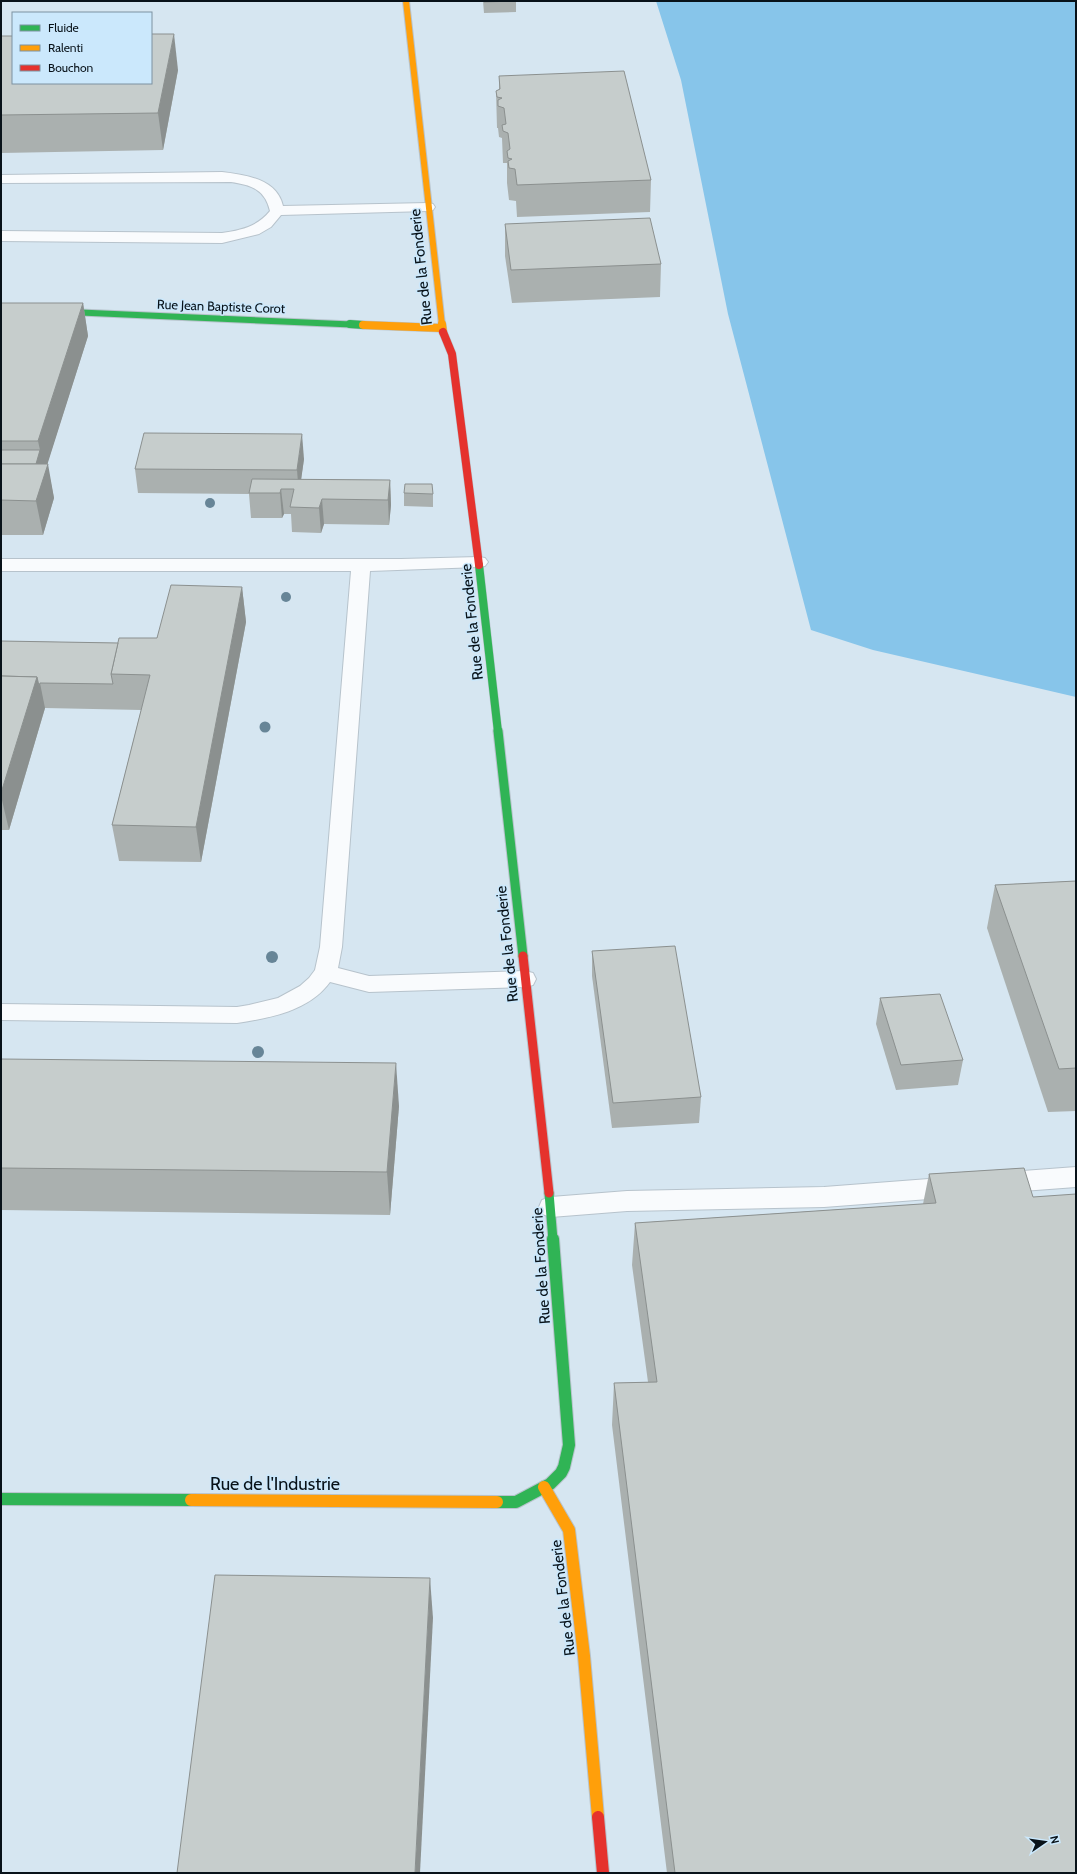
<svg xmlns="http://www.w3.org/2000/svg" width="1077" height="1874" font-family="Cabin,sans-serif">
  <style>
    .forest { fill: #87c5ea }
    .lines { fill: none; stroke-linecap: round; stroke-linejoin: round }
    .lane-casing { stroke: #b7c3cc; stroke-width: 2 }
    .fast-far3-casing { stroke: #b7c3cc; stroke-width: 8 }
    .fast-far2-casing { stroke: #b7c3cc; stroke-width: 9 }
    .fast-far1-casing { stroke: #b7c3cc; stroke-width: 11 }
    .fast-casing { stroke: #b7c3cc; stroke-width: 14 }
    .slow-far2-casing { stroke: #b7c3cc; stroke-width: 8 }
    .slow-far1-casing { stroke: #b7c3cc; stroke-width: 9 }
    .slow-casing { stroke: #b7c3cc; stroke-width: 14 }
    .jam-far2-casing { stroke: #b7c3cc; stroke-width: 9 }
    .jam-far1-casing { stroke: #b7c3cc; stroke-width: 11 }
    .jam-casing { stroke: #b7c3cc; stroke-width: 14 }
    .lane { fill: #f9fbfd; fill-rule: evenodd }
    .fast-far3 { stroke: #30b455; stroke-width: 6 }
    .fast-far2 { stroke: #30b455; stroke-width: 8 }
    .fast-far1 { stroke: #30b455; stroke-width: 9 }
    .fast { stroke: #30b455; stroke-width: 12 }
    .slow-far2 { stroke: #ff9f0a; stroke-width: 6 }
    .slow-far1 { stroke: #ff9f0a; stroke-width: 8 }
    .slow { stroke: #ff9f0a; stroke-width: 12 }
    .jam-far2 { stroke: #e5322d; stroke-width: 8 }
    .jam-far1 { stroke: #e5322d; stroke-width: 9 }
    .jam { stroke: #e5322d; stroke-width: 12 }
    .tree { fill: #678597 }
    .wall { fill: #aab0af }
    .shaded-wall { fill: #8b908f }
    .building { fill: #c6cdcc; stroke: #8b908f }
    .labels { text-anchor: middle; stroke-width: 3; stroke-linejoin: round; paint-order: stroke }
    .far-street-label { font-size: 13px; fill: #081219; stroke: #cbe8fc }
    .street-label { font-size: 15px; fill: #081219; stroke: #cbe8fc }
    .near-street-label { font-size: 18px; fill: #081219; stroke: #cbe8fc }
  </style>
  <rect width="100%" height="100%" fill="#d6e6f1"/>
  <polygon class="forest" points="656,1 1076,1 1076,697 873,650 811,630 728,314 681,80"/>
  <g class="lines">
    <defs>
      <g id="lane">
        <path d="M 222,172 C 246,175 277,179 283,206 L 428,203 L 433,204 L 435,207 L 433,210 L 428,211 L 281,215 L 271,227 L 259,234 L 222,243 L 1,241 L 1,231 L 222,233 C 241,230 257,227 270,211 C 265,189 251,185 231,182 L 1,183 L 1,175 Z"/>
        <path d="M 479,557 L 485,558 L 488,562 L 485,566 L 479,567 L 370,571 L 342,947 L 338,968 L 369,976 L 525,971 L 533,973 L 536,979 L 533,985 L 525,987 L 369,992 L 330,982 C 309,1011 270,1018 237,1023 L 1,1020 L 1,1004 L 237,1007 L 249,1005 L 278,998 L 300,986 L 309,978 L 315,970 L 320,947 L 351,571 L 1,571 L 1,559 L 401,559 Z"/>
        <polygon points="1076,1167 1076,1187 997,1193 988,1190 985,1183 988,1176 997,1173"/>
        <polygon points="955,1177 964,1180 967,1187 964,1194 955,1197 824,1207 627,1211 551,1217 542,1214 539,1207 542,1200 551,1197 627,1191 824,1187"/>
      </g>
      <polyline id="fast-far3" points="1,309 363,325"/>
      <g id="fast-far2">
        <polyline points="350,324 363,325"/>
        <polyline points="479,565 498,732"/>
      </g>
      <g id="fast-far1">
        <polyline points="498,731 523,956"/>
        <polyline points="549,1193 553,1240"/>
      </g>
      <g id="fast">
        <polyline points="1,1499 191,1500"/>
        <polyline points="497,1502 516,1502 550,1484 561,1473 564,1467 569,1445 553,1239"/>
      </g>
      <g id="slow-far2">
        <polyline points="406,1 442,325"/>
        <polyline points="363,325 374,325"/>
      </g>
      <g id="slow-far1">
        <polyline points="442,324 443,332"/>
        <polyline points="363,325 441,328"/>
      </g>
      <g id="slow">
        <polyline points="544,1487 569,1530 584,1656 598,1817"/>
        <polyline points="191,1500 497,1502"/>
      </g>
      <polyline id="jam-far2" points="443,332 452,354 479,565"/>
      <polyline id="jam-far1" points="523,956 549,1193"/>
      <polyline id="jam" points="598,1817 603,1873"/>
    </defs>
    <use href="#lane" class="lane-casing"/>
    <use href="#fast-far3" class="fast-far3-casing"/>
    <use href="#fast-far2" class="fast-far2-casing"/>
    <use href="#fast-far1" class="fast-far1-casing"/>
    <use href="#fast" class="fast-casing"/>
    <use href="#slow-far2" class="slow-far2-casing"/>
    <use href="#slow-far1" class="slow-far1-casing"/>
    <use href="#slow" class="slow-casing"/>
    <use href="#jam-far2" class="jam-far2-casing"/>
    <use href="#jam-far1" class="jam-far1-casing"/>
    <use href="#jam" class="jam-casing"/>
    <use href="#lane" class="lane"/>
    <use href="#fast-far3" class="fast-far3"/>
    <use href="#fast-far2" class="fast-far2"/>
    <use href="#fast-far1" class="fast-far1"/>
    <use href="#fast" class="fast"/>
    <use href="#slow-far2" class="slow-far2"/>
    <use href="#slow-far1" class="slow-far1"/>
    <use href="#slow" class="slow"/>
    <use href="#jam-far2" class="jam-far2"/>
    <use href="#jam-far1" class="jam-far1"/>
    <use href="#jam" class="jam"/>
  </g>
  <g class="tree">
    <circle cx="210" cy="503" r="5"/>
    <circle cx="286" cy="597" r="5"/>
    <circle cx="265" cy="727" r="5.5"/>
    <circle cx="272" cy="957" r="6"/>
    <circle cx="258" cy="1052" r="6"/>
  </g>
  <g class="wall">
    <polygon points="483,1 516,1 516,12 484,13"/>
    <polygon points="1,36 178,70 163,150 1,153"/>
    <polygon points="499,76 651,180 650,212 517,217 516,201 509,200 507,183 507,163 503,163 502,138 499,137 498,128 497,128 496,91 499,90"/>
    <polygon points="505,224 661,264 660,297 512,303 505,256"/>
    <polygon points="1,303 83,303 88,336 47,464 54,498 43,535 1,535"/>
    <polygon points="304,459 301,479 390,480 391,505 389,525 324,524 321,533 292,532 291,514 284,514 282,518 251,518 249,494 138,493 135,469"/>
    <polygon points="404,493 433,494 433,507 404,506"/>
    <polygon points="242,587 246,622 201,862 119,861 112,825 141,710 45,708 9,830 1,830 1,641 118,643 157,638"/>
    <polygon points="1076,881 1076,1111 1048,1112 987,928 995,885"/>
    <polygon points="592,951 701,1097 699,1123 612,1128 592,976"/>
    <polygon points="880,998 963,1060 958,1085 896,1090 876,1024"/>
    <polygon points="1,1059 399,1106 390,1215 1,1210"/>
    <polygon points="1024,1168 1076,1873 667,1873 612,1425 614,1383 648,1382 632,1265 635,1223 923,1204 929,1174"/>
  </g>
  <g class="shaded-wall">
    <polygon points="174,34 178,70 163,150 158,113"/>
    <polygon points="83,303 88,336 44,475 48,464 54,498 43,535 36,501 34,468 40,450 38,441"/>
    <polygon points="302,434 304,459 299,495 297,470"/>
    <polygon points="390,480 391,505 389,525 388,500"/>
    <polygon points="281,489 284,514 282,518 280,493"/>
    <polygon points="322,499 324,524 321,533 319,508"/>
    <polygon points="242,587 246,622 201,862 196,827"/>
    <polygon points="37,677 40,683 45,708 9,830 1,796 1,793"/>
    <polygon points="396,1063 399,1106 390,1215 387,1172"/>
    <polygon points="430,1578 433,1618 420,1873 415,1873"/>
  </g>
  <g class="building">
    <polygon points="484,1 516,1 484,2"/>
    <polygon points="151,34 174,34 158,113 1,115 1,36 13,36 13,83 151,83"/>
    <polygon points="624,71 651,180 517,185 515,169 509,168 508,161 512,159 508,158 507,151 510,149 508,133 503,131 502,125 506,124 504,108 498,106 498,100 502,98 497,97 496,91 500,89 499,76"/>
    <polygon points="650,218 661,264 511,270 505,224"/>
    <polygon points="1,303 83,303 38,441 1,441"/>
    <polygon points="144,433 302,434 297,470 135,469"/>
    <polygon points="1,450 40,450 36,464 1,464"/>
    <polygon points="1,464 48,464 36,501 1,500"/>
    <polygon points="252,479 390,480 388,500 322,499 319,508 290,507 294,489 281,489 280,493 249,493"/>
    <polygon points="405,484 432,484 433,494 404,493"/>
    <polygon points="171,585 242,587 196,827 112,825 150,675 111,674 119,638 157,638"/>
    <polygon points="1,641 118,643 111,674 113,684 40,683 39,686 37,677 1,676"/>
    <polygon points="1,676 37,677 1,793"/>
    <polygon points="1076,881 1076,1068 1059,1069 995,885"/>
    <polygon points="675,946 701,1097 613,1103 592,951"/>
    <polygon points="940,994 963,1060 901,1065 880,998"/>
    <polygon points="1,1059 396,1063 387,1172 1,1168"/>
    <polygon points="1024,1168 1033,1197 1076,1194 1076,1873 675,1873 614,1383 657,1382 635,1223 936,1203 929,1174"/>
    <polygon points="215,1575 430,1578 415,1873 177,1873"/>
  </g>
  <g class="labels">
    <g class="far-street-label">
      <text transform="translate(221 306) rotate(2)" y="5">Rue Jean Baptiste Corot</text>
    </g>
    <g class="street-label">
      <text transform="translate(421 267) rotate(-96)" y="5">Rue de la Fonderie</text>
      <text transform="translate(472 622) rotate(-96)" y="5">Rue de la Fonderie</text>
      <text transform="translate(507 944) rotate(-96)" y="5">Rue de la Fonderie</text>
      <text transform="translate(541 1266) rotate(-94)" y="5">Rue de la Fonderie</text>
      <text transform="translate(563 1598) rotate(-97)" y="5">Rue de la Fonderie</text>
    </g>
    <g class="near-street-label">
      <text x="275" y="1490">Rue de l'Industrie</text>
    </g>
  </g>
  <rect width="1077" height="1874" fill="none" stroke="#081219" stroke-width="4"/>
  <rect x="12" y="12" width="140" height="72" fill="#cbe8fc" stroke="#7d92a1"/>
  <rect x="20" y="25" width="20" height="6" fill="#30b455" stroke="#7d92a1"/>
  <text x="48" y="32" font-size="12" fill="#081219">Fluide</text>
  <rect x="20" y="45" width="20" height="6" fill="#ff9f0a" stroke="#7d92a1"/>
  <text x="48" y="52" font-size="12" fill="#081219">Ralenti</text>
  <rect x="20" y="65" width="20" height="6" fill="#e5322d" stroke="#7d92a1"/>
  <text x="48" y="72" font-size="12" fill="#081219">Bouchon</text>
  <g transform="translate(1045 1842) rotate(77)" stroke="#cbe8fc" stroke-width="3" paint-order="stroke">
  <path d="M0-3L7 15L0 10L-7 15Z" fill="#081219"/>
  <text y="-6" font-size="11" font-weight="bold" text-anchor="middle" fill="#081219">N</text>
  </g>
</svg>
